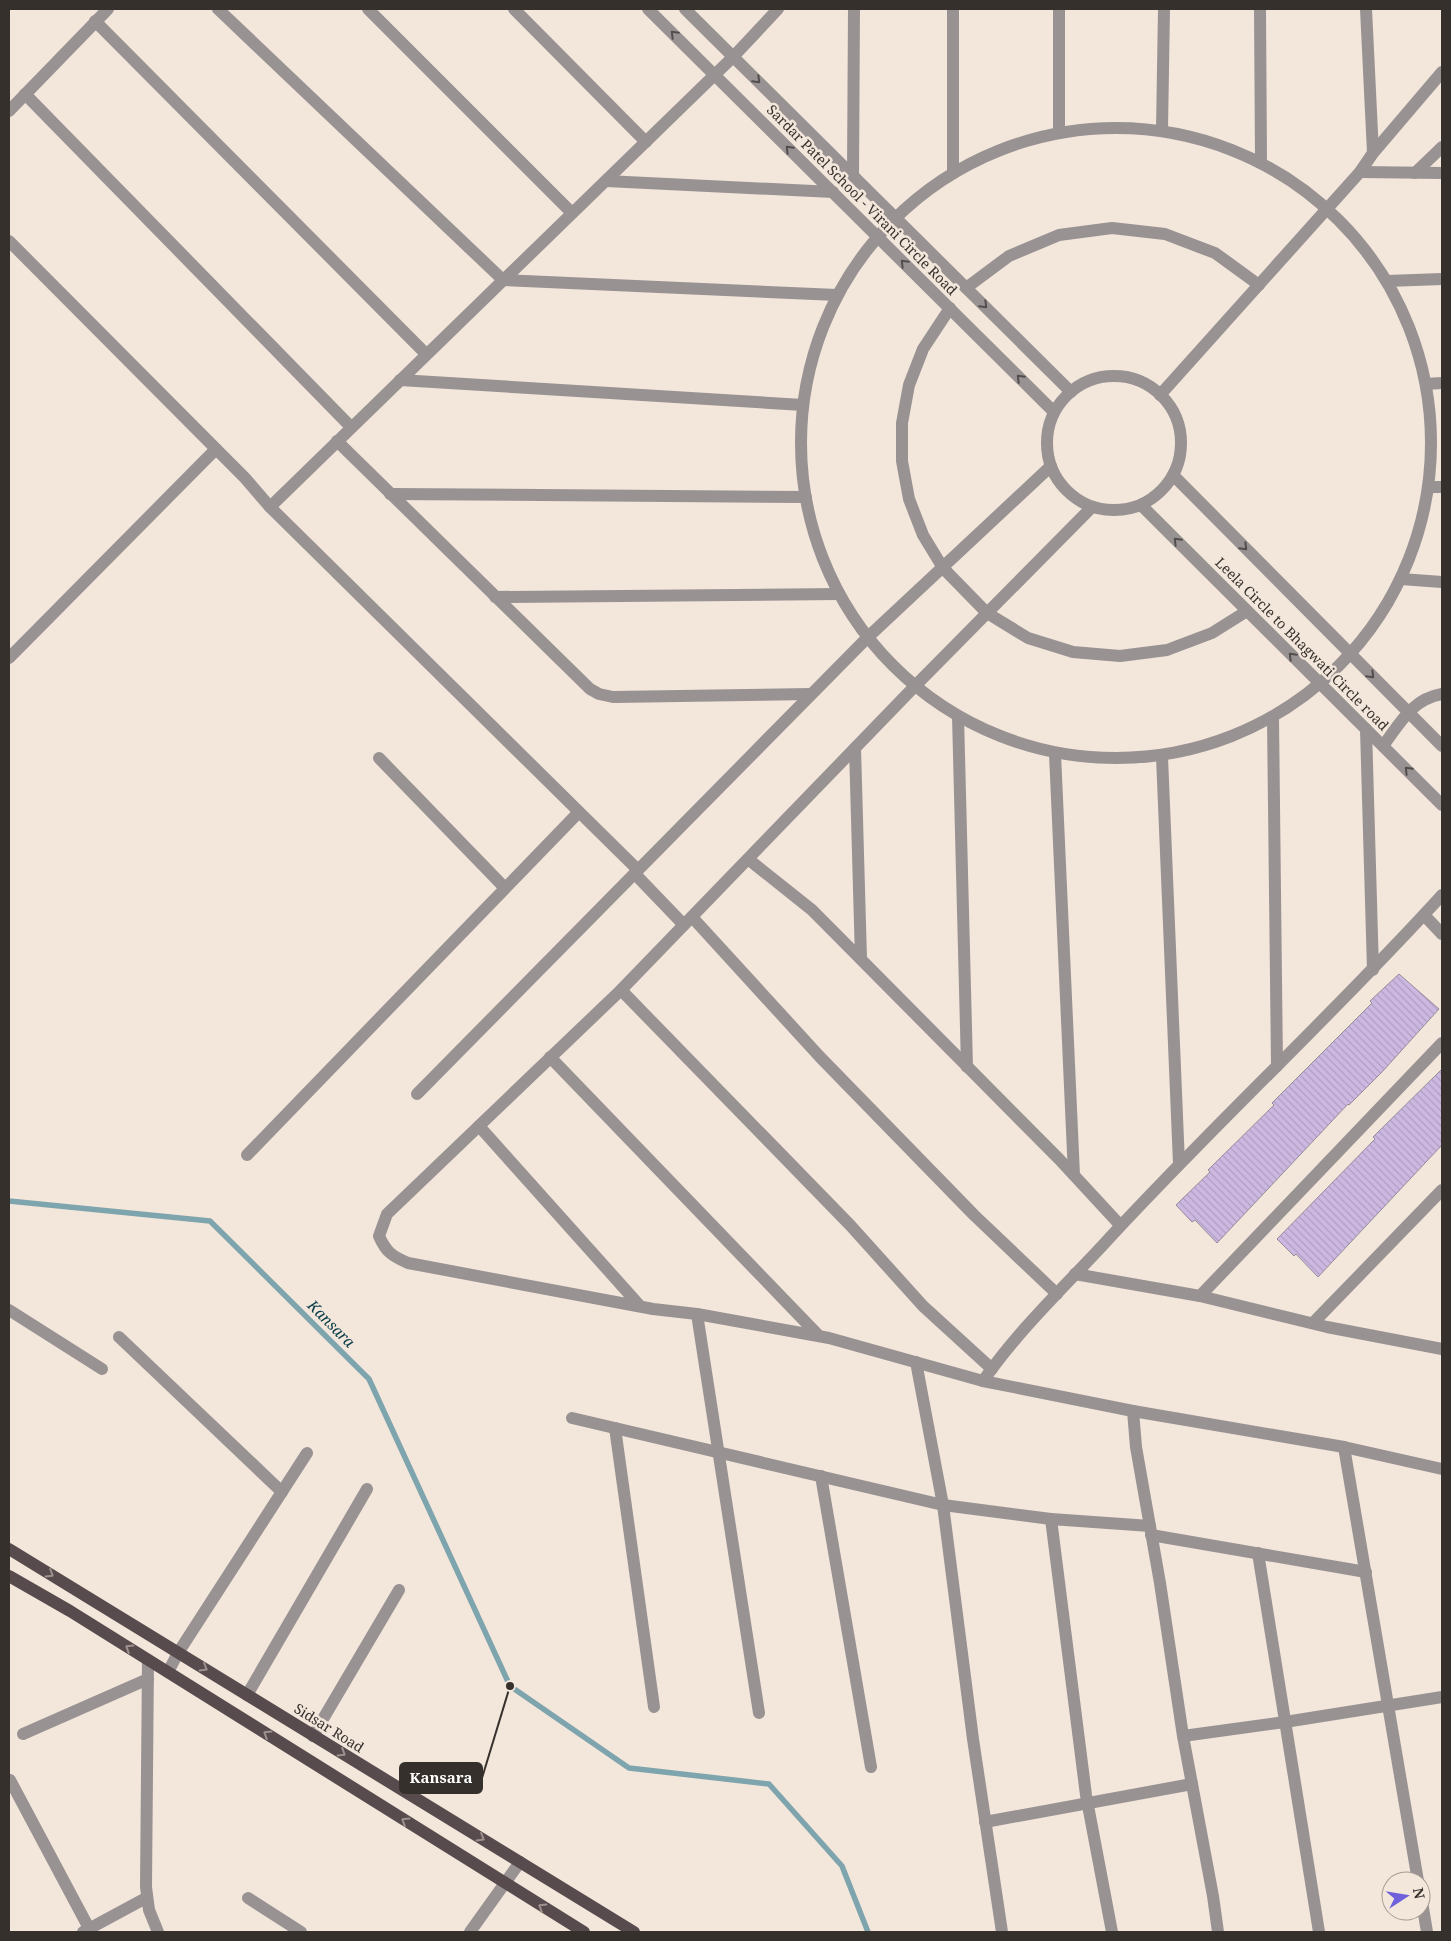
<svg xmlns="http://www.w3.org/2000/svg" width="1451" height="1941" font-family="'Noto Serif',serif">
  <style>
    .lines { fill: none; stroke-linecap: round; stroke-linejoin: round }
    .stream { stroke: #7ea4ad; stroke-width: 5.5 }
    .building { fill: url(#building-back-hatch); stroke: #938d9a }
    .minor { stroke: #999293; stroke-width: 12 }
    .major { stroke: #584b4d; stroke-width: 12 }
    .oneway { stroke: #534d4b }
    .oneway2 { stroke: #9e918d }
    .labels { text-anchor: middle; stroke-width: 5; stroke-linejoin: round; paint-order: stroke }
    .street-label { font-size: 14px; fill: #35302c; stroke: #f3e6db }
    .water-label { font-size: 15px; font-style: italic; fill: #063b47; stroke: #f3e6db }
    .leader { fill: none; stroke: #35302c; stroke-width: 2 }
    .callout-dot { fill: #35302c; stroke: #f3e6db; stroke-width: 2 }
    .callout { fill: #35302c; stroke: #35302c; stroke-width: 2 }
    .callout-label { font-size: 15px; text-anchor: middle; font-weight: bold; fill: #fff }
  </style>
  <defs>
    <pattern id="building-back-hatch" width="6" height="6" patternUnits="userSpaceOnUse" patternTransform="scale(1.25)"><rect width="6" height="6" fill="#cdb8e2"/><path d="M-1 5l2 2M0 0l6 6M5-1l2 2" fill="none" stroke="#b19ec2"/></pattern>
  </defs>
  <rect width="100%" height="100%" fill="#f3e6db"/>
  <g class="lines">
    <polyline class="stream" points="9,1201 210,1221 369,1379 510,1686 629,1768 769,1784 842,1866 868,1932"/>
  </g>
  <g class="building">
    <polygon points="1399,974 1439,1009 1382,1072 1349,1105 1348,1104 1217,1243 1195,1220 1192,1222 1176,1205 1210,1172 1208,1170 1274,1105 1272,1103 1372,1003 1370,1001"/>
    <polygon points="1442,1069 1442,1145 1318,1277 1296,1254 1294,1256 1277,1239 1375,1139 1373,1137"/>
  </g>
  <g class="lines">
    <g class="minor">
      <polyline points="218,9 503,280 837,295"/>
      <polyline points="368,9 572,213"/>
      <polyline points="514,9 646,142"/>
      <polyline points="648,9 1054,412"/>
      <polyline points="685,9 1071,392"/>
      <polyline points="953,9 953,171"/>
      <polyline points="1059,9 1059,131"/>
      <polyline points="1260,9 1261,161"/>
      <polyline points="1366,9 1373,153"/>
      <polyline points="95,21 426,354"/>
      <polyline points="25,94 351,427"/>
      <polyline points="9,111 108,9"/>
      <circle cx="1116" cy="443" r="315"/>
      <polyline points="1162,129 1164,9"/>
      <polyline points="1360,172 1442,173"/>
      <polyline points="1415,173 1442,147"/>
      <polyline points="853,175 854,9"/>
      <polyline points="606,181 833,192"/>
      <polyline points="9,241 245,478 270,507"/>
      <polyline points="1387,281 1442,279"/>
      <polyline points="966,288 1009,256 1059,235 1112,228 1165,234 1215,253 1259,285"/>
      <polyline points="950,308 923,349 909,385 902,423 902,461 909,499 923,535 943,568 987,613 1028,638 1073,652 1120,656 1167,650 1212,633 1247,611"/>
      <circle cx="1114" cy="443" r="67"/>
      <polyline points="400,380 803,405"/>
      <polyline points="1426,384 1442,383"/>
      <polyline points="1160,395 1360,172 1373,153 1442,72"/>
      <polyline points="337,441 590,689 599,694 613,697 811,694"/>
      <polyline points="1173,475 1442,746"/>
      <polyline points="1429,487 1442,487"/>
      <polyline points="390,494 806,497"/>
      <polyline points="1141,505 1442,805"/>
      <path d="M 1092,507 L 915,686 L 621,990 L 387,1214 L 379,1236 C 386,1252 392,1256 408,1263 L 653,1309 L 697,1314 L 829,1338 L 983,1381 L 1133,1411 L 1136,1447 L 1160,1583 L 1183,1736 L 1213,1896 L 1218,1932"/>
      <polyline points="1401,579 1442,582"/>
      <polyline points="495,597 839,594"/>
      <polyline points="9,658 216,449"/>
      <polyline points="958,716 967,1067"/>
      <polyline points="1273,718 1277,1066"/>
      <polyline points="1366,729 1373,970"/>
      <path d="M 1383,746 C 1400,723 1412,699 1442,694"/>
      <polyline points="855,748 861,959"/>
      <polyline points="1055,754 1074,1175"/>
      <polyline points="1162,757 1179,1164"/>
      <polyline points="379,758 505,888"/>
      <polyline points="748,859 812,910 1059,1159 1120,1225"/>
      <polyline points="638,870 270,507 733,57 778,9"/>
      <polyline points="635,874 684,925"/>
      <polyline points="1424,915 1442,934"/>
      <polyline points="692,917 820,1057 974,1215 1057,1294"/>
      <polyline points="621,990 850,1225 923,1306 992,1369"/>
      <polyline points="550,1057 819,1336"/>
      <polyline points="417,1094 868,637 1051,466"/>
      <polyline points="479,1126 640,1306"/>
      <polyline points="247,1155 579,812"/>
      <polyline points="1075,1274 1200,1296 1327,1327 1442,1349"/>
      <polyline points="1200,1296 1442,1043"/>
      <polyline points="9,1310 102,1369"/>
      <polyline points="697,1314 759,1713"/>
      <polyline points="1313,1323 1442,1190"/>
      <polyline points="119,1337 282,1492"/>
      <polyline points="916,1362 943,1505 973,1739 1002,1932"/>
      <path d="M 983,1381 C 1018,1331 1062,1289 1103,1245 C 1213,1125 1333,1015 1442,895"/>
      <polyline points="1133,1411 1344,1447 1442,1469"/>
      <polyline points="572,1418 943,1505 1051,1519"/>
      <polyline points="615,1428 654,1707"/>
      <polyline points="1344,1447 1418,1881"/>
      <polyline points="821,1476 871,1767"/>
      <polyline points="1151,1535 1366,1572"/>
      <polyline points="1258,1553 1319,1932"/>
      <polyline points="148,1660 146,1887 149,1910 158,1932"/>
      <polyline points="168,1672 178,1653 307,1453"/>
      <polyline points="247,1695 367,1489"/>
      <polyline points="23,1734 148,1679"/>
      <polyline points="313,1736 399,1590"/>
      <polyline points="1183,1736 1285,1722 1442,1697"/>
      <polyline points="10,1780 91,1932"/>
      <polyline points="985,1822 1192,1784"/>
      <polyline points="1421,1896 1427,1932"/>
      <polyline points="248,1898 301,1932"/>
      <polyline points="83,1932 146,1898"/>
      <polyline points="470,1932 520,1862"/>
      <polyline points="1112,1932 1086,1795 1051,1519 1150,1526"/>
    </g>
    <g class="major">
      <polyline points="9,1549 634,1932"/>
      <polyline points="9,1576 70,1611 584,1932"/>
    </g>
  </g>
  <defs><path id="oneway-chevron" d="M-2-3.5L2.5 0L-2 3.5" fill="none" stroke-width="1.6" stroke-linecap="round" stroke-linejoin="round" transform="scale(1.25)"/></defs>
  <g class="oneway">
    <use href="#oneway-chevron" transform="translate(674 34) rotate(-135)"/>
    <use href="#oneway-chevron" transform="translate(757 80) rotate(45)"/>
    <use href="#oneway-chevron" transform="translate(789 149) rotate(-135)"/>
    <use href="#oneway-chevron" transform="translate(904 263) rotate(-135)"/>
    <use href="#oneway-chevron" transform="translate(984 305) rotate(45)"/>
    <use href="#oneway-chevron" transform="translate(1020 378) rotate(-135)"/>
    <use href="#oneway-chevron" transform="translate(1177 541) rotate(-135)"/>
    <use href="#oneway-chevron" transform="translate(1244 547) rotate(45)"/>
    <use href="#oneway-chevron" transform="translate(1292 656) rotate(-135)"/>
    <use href="#oneway-chevron" transform="translate(1371 675) rotate(45)"/>
    <use href="#oneway-chevron" transform="translate(1408 770) rotate(-135)"/>
  </g>
  <g class="oneway2">
    <use href="#oneway-chevron" transform="translate(50 1574) rotate(32)"/>
    <use href="#oneway-chevron" transform="translate(129 1648) rotate(-148)"/>
    <use href="#oneway-chevron" transform="translate(204 1668) rotate(31)"/>
    <use href="#oneway-chevron" transform="translate(267 1734) rotate(-148)"/>
    <use href="#oneway-chevron" transform="translate(342 1753) rotate(32)"/>
    <use href="#oneway-chevron" transform="translate(405 1821) rotate(-148)"/>
    <use href="#oneway-chevron" transform="translate(481 1838) rotate(31)"/>
    <use href="#oneway-chevron" transform="translate(542 1907) rotate(-148)"/>
  </g>
  <g class="labels">
    <g class="street-label">
      <text transform="translate(862 200) rotate(45)" y="5">Sardar Patel School - Virani Circle Road</text>
      <text transform="translate(1302 644) rotate(45)" y="5">Leela Circle to Bhagwati Circle road</text>
      <text transform="translate(329 1728) rotate(32)" y="5">Sidsar Road</text>
    </g>
    <g class="water-label">
      <text transform="translate(331 1324) rotate(45)" y="5">Kansara</text>
    </g>
  </g>
  <path class="leader" d="M510 1686L482 1778"/>
  <circle class="callout-dot" cx="510" cy="1686" r="5"/>
  <rect class="callout" x="400" y="1763" width="82" height="30" rx="5"/>
  <g class="callout-label">
    <text x="441" y="1783">Kansara</text>
  </g>
  <rect width="1451" height="1941" fill="none" stroke="#35302c" stroke-width="20"/>
  <g transform="translate(1406 1896) rotate(78)"><circle r="24" fill="#f3e6db" stroke="#a79d95"/>
  <path d="M0-4L9 19L0 12L-9 19Z" fill="#6f61db"/>
  <text y="-8" font-size="14" font-weight="bold" text-anchor="middle" fill="#35302c">N</text>
  </g>
</svg>
